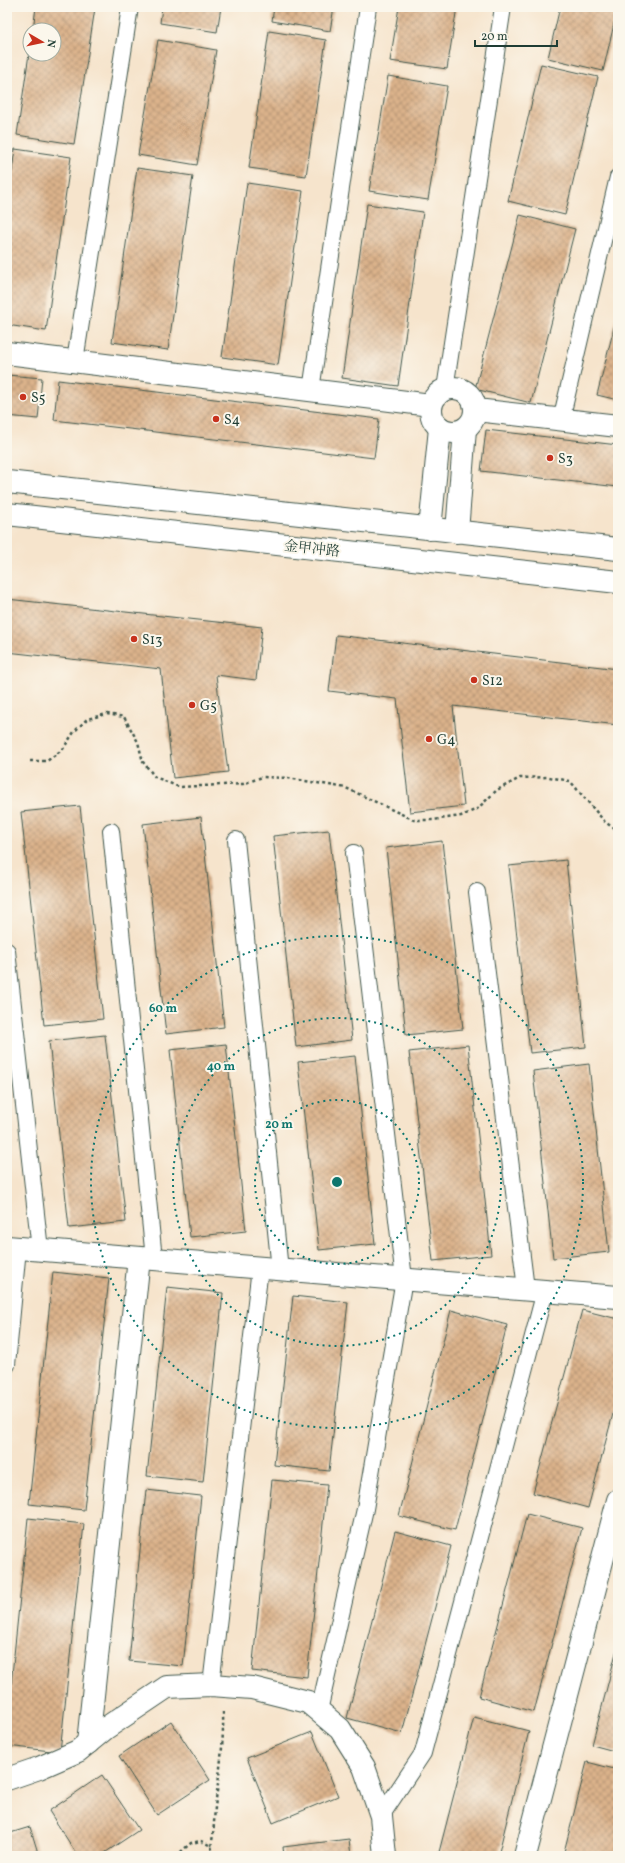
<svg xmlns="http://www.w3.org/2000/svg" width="625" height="1863" font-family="Vollkorn,'Noto Serif SC',serif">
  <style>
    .building { fill: url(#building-cross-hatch) }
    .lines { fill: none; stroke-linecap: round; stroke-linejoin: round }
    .service-casing { stroke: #3f564b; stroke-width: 18 }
    .minor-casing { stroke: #3f564b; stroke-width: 24 }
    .secondary-casing { stroke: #3f564b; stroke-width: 24 }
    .path { stroke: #3f564b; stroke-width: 2.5; stroke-dasharray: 3 3; stroke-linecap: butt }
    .service { stroke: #fff; stroke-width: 16 }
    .minor { stroke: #fff; stroke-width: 22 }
    .secondary { stroke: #fff; stroke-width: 22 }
    .ring { fill: none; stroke: #0f766e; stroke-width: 2; stroke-dasharray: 2 4 }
    .poi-dot { fill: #c8321e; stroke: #fbf7ec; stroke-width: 1.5 }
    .labels { text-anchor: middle; stroke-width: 4; stroke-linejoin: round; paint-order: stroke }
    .poi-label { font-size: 14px; fill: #1f3d34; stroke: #fbf7ec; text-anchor: start }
    .street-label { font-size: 14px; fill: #1f3d34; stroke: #fbf7ec }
    .centre { fill: #0f766e; stroke: #fbf7ec; stroke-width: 2 }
    .ring-label { font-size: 12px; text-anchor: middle; font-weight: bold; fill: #0f766e; stroke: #fbf7ec; stroke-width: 4; stroke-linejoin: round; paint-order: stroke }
  </style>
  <defs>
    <pattern id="building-cross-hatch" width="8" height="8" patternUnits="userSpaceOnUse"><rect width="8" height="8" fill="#dbb28b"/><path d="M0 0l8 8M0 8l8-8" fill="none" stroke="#b19272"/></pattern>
  </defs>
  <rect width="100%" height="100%" fill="#fbf7ec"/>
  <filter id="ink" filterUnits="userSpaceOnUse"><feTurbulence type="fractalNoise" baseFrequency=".025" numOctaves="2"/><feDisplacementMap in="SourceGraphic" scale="8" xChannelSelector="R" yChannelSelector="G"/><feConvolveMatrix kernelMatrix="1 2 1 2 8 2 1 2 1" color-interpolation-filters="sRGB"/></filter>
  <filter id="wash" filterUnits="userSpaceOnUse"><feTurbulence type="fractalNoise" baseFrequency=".012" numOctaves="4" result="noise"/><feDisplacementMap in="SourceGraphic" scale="16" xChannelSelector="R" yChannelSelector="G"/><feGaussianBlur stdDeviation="0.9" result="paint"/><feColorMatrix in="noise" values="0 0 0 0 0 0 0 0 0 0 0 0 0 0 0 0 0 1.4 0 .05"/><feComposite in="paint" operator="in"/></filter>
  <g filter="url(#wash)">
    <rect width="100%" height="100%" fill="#f6e4cc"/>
    <g id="blocks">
      <g class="building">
        <polygon points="36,7 95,8 74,144 17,135 29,54 54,54 54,30 33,30"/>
        <polygon points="162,7 221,7 217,32 160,23"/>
        <polygon points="274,7 334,7 330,31 272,21"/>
        <polygon points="399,7 457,7 447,69 390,61"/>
        <polygon points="560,7 618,7 603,71 548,58"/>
        <polygon points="269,31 326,40 306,176 249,168"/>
        <polygon points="158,40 216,50 197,165 138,155"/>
        <polygon points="541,64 598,77 565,215 508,201"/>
        <polygon points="388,76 447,86 428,200 369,191"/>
        <polygon points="15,149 71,157 46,331 7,325 7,207"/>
        <polygon points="137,168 193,176 168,350 112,342"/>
        <polygon points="247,183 303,191 278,365 222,357"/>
        <polygon points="367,204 423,212 398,386 342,378"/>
        <polygon points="520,215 575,229 531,403 475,389"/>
        <polygon points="617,316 618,316 618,400 597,395"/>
        <polygon points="7,375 42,378 38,419 7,416"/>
        <polygon points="58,380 379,419 374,458 54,420"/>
        <polygon points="486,430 618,445 618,487 481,471"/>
        <polygon points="7,599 262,627 256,680 216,675 228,772 173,778 161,669 7,652"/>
        <polygon points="336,635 618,669 618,725 453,706 464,806 410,812 397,699 329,691"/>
        <polygon points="80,806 103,1019 44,1025 21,812"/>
        <polygon points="201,817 224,1027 166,1034 143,824"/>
        <polygon points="329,830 352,1040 296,1047 273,836"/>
        <polygon points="442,841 463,1029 406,1035 386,848"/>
        <polygon points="566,860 586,1047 530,1053 509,866"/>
        <polygon points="105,1035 126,1222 69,1228 49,1041"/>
        <polygon points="226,1044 246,1231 190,1237 170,1050"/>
        <polygon points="468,1045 491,1255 433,1261 409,1052"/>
        <polygon points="355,1056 375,1244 319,1250 298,1062"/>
        <polygon points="589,1064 609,1252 553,1258 533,1071"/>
        <polygon points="53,1272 109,1278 84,1510 29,1504"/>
        <polygon points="167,1287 223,1293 203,1482 147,1476"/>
        <polygon points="293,1296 348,1302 329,1471 274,1465"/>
        <polygon points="451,1310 507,1325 455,1530 399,1516"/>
        <polygon points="582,1310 618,1319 618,1395 588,1508 533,1493"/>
        <polygon points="272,1480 327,1485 307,1677 252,1671"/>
        <polygon points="146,1490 201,1496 183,1666 129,1661"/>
        <polygon points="527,1514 582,1528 534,1712 479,1697"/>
        <polygon points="28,1518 84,1524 60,1752 7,1746 7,1724"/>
        <polygon points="395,1531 451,1546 402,1733 347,1718"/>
        <polygon points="617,1649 618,1649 618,1752 592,1745"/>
        <polygon points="474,1717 529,1731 498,1856 438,1856"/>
        <polygon points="171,1721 210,1780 157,1815 119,1756"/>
        <polygon points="312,1732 338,1796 273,1823 247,1758"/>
        <polygon points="587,1762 618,1770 618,1856 563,1856"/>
        <polygon points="102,1775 139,1830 100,1856 78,1856 49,1811"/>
        <polygon points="30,1827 39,1856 7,1856 7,1834"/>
        <polygon points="349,1839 351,1856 284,1856 283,1847"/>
      </g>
    </g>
  </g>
  <g filter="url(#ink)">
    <use href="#blocks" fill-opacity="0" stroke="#3f564b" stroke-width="1"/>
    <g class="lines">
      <defs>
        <g id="service">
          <polyline points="75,361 130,7"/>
          <polyline points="445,389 503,7"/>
          <polyline points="311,390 368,7"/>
          <polyline points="561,420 618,177"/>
          <polyline points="111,831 154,1259"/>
          <polyline points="236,840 280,1270"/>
          <polyline points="477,892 526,1289"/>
          <polyline points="7,951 40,1250"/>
          <polyline points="7,1365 18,1248"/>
          <polyline points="211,1685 260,1268"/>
          <polyline points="319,1711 365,1509 404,1279 354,853"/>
          <polyline points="381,1816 423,1753 545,1291"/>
        </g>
        <g id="minor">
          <polyline points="7,353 431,405"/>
          <circle cx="453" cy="410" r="22"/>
          <polyline points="476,410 618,426"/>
          <polyline points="430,529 440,428"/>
          <polyline points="457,532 465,429"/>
          <polyline points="7,1247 618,1297"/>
          <polyline points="88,1743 139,1258"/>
          <polyline points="7,1779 39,1768 78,1751 106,1728 167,1687 211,1685 252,1688 308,1702 340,1729 364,1767 381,1816 385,1856"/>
          <polyline points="525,1856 618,1500"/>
        </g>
        <g id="secondary">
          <polyline points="7,482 618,549"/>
          <polyline points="7,514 618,582"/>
        </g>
      </defs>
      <use href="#service" class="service-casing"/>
      <use href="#minor" class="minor-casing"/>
      <use href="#secondary" class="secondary-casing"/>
      <g class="path">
        <polyline points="30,761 47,761 63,749 74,732 87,719 107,714 124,717 138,742 143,762 155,777 179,787 243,784 262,777 288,778 346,788 414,820 433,820 461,816 477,809 497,790 520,778 549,777 570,781 605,822 618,831"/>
        <path d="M 211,1846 C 214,1833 214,1820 215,1807 C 219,1775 224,1744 223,1712"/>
        <polyline points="176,1856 191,1843 201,1841 211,1846 214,1856"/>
      </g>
      <use href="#service" class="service"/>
      <use href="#minor" class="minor"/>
      <use href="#secondary" class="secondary"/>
    </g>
  </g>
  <g class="ring">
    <circle cx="337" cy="1182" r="82"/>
    <circle cx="337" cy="1182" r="164"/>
    <circle cx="337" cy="1182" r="246"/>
  </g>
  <g class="poi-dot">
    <circle cx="23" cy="397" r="4"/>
    <circle cx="216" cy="419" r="4"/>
    <circle cx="550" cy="458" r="4"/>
    <circle cx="134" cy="639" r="4"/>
    <circle cx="474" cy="680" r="4"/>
    <circle cx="192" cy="705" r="4"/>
    <circle cx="429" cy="739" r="4"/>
  </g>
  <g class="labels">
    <g class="poi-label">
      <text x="31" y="402">S5</text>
      <text x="224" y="424">S4</text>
      <text x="558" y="463">S3</text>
      <text x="142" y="644">S13</text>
      <text x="482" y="685">S12</text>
      <text x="200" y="710">G5</text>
      <text x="437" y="744">G4</text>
    </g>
    <g class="street-label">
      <text transform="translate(312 548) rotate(6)" y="5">金甲冲路</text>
    </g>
  </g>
  <circle cx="337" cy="1182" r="6" class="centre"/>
  <g class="ring-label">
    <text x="163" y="1012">60 m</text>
    <text x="221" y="1070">40 m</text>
    <text x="279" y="1128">20 m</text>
  </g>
  <rect width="625" height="1863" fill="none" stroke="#fbf7ec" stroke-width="24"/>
  <g transform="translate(42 42) rotate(99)"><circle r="19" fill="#fbf7ec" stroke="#a3ada2"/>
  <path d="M0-3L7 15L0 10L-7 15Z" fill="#c8321e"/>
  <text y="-6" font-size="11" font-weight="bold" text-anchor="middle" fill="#1f3d34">N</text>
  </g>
  <path d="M475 40v6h82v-6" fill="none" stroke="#1f3d34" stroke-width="2"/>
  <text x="481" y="40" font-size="12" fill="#1f3d34" stroke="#fbf7ec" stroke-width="3" paint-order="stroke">20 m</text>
</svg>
